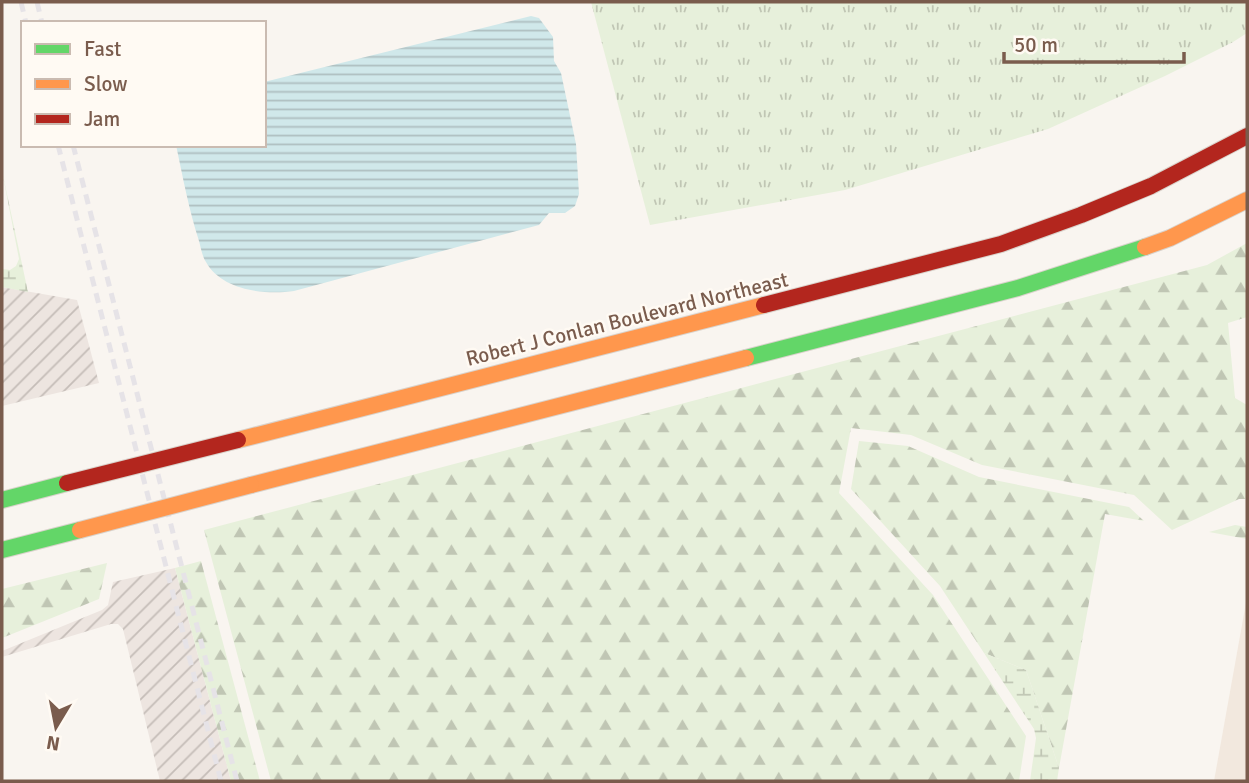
<svg xmlns="http://www.w3.org/2000/svg" width="1249" height="783" font-family="Signika,sans-serif">
  <style>
    .residential { fill: #f2e8de }
    .industrial { fill: url(#industrial-furrows) }
    .grass { fill: url(#grass-tufts) }
    .forest { fill: url(#forest-firs) }
    .wetland { fill: url(#wetland-marsh) }
    .water { fill: url(#water-rules) }
    .lines { fill: none; stroke-linecap: round; stroke-linejoin: round }
    .fast-casing { stroke: #d9d2cb; stroke-width: 18 }
    .slow-casing { stroke: #d9d2cb; stroke-width: 18 }
    .jam-casing { stroke: #d9d2cb; stroke-width: 18 }
    .fast { stroke: #63d668; stroke-width: 16 }
    .slow { stroke: #ff974d; stroke-width: 16 }
    .jam { stroke: #b3261e; stroke-width: 16 }
    .rail { stroke: #e6e3e7; stroke-width: 5; stroke-dasharray: 10 7; stroke-linecap: butt }
    .slow-bridge-casing { stroke: #d9d2cb; stroke-width: 18; stroke-linecap: butt }
    .jam-bridge-casing { stroke: #d9d2cb; stroke-width: 18; stroke-linecap: butt }
    .slow-bridge { stroke: #ff974d; stroke-width: 16 }
    .jam-bridge { stroke: #b3261e; stroke-width: 16 }
    .labels { text-anchor: middle; stroke-width: 5; stroke-linejoin: round; paint-order: stroke }
    .street-label { font-size: 21px; fill: #7a5c4d; stroke: #fffaf3 }
  </style>
  <defs>
    <pattern id="industrial-furrows" width="10" height="10" patternUnits="userSpaceOnUse" patternTransform="scale(1.75)"><rect width="10" height="10" fill="#ede5e0"/><path d="M-1 1l2-2M0 10L10 0M9 11l2-2" fill="none" stroke="#c5bdb8"/></pattern>
    <pattern id="grass-tufts" width="24" height="20" patternUnits="userSpaceOnUse" patternTransform="scale(1.75)"><rect width="24" height="20" fill="#e7f0db"/><path d="M3 7l-1-3M5 7V3M7 7l1-3M15 17l-1-3M17 17v-4M19 17l1-3" fill="none" stroke="#c0c6b4"/></pattern>
    <pattern id="forest-firs" width="22" height="20" patternUnits="userSpaceOnUse" patternTransform="scale(1.75)"><rect width="22" height="20" fill="#e7f0db"/><path d="M5 1l3.5 6h-7zM16 11l3.5 6h-7z" fill="#c0c6b4"/></pattern>
    <pattern id="wetland-marsh" width="20" height="14" patternUnits="userSpaceOnUse" patternTransform="scale(1.75)"><rect width="20" height="14" fill="#e7f0db"/><path d="M1 5h8M5 5V1M11 12h8M15 12V8" fill="none" stroke="#c0c6b4"/></pattern>
    <pattern id="water-rules" width="6" height="5" patternUnits="userSpaceOnUse" patternTransform="scale(1.75)"><rect width="6" height="5" fill="#d0e8ea"/><path d="M0 2.5h6" fill="none" stroke="#aebfc0"/></pattern>
  </defs>
  <rect width="100%" height="100%" fill="#f9f5f0"/>
  <polygon class="residential" points="1247,597 1247,781 1214,781"/>
  <g class="industrial">
    <polygon points="2,287 77,300 99,383 2,406"/>
    <polygon points="175,568 231,781 160,781 123,629 118,624 111,624 2,657 2,651 102,610 108,605 113,582"/>
  </g>
  <polygon class="grass" points="591,2 1247,2 1247,33 1233,42 1165,76 1048,129 845,190 650,225"/>
  <g class="forest">
    <polygon points="1247,243 1247,317 1228,323 1235,398 1247,405 1247,499 1239,499 1172,530 1134,495 982,465 911,435 851,428 839,493 933,595 1026,736 1019,781 271,781 204,530 1207,265"/>
    <polygon points="859,441 908,446 979,477 1129,507 1144,521 1105,514 1059,768 1026,670 984,653 940,586 851,489"/>
    <polygon points="1235,525 1247,527 1247,539 1209,532"/>
    <polygon points="201,561 260,781 231,781 175,568"/>
    <polygon points="107,563 99,599 2,638 2,589"/>
  </g>
  <g class="wetland">
    <polygon points="2,171 28,292 2,287 2,269 10,270 16,266 19,259"/>
    <polygon points="984,653 1026,670 1059,768 1057,781 1030,781 1036,738 1034,729"/>
  </g>
  <path class="water" d="M 531,16 L 539,18 L 553,37 L 554,61 L 561,73 L 576,144 L 579,194 L 575,206 L 565,213 L 549,213 L 539,225 L 294,291 C 266,295 222,291 206,262 C 202,256 201,248 199,241 C 189,210 183,178 176,145 L 264,145 L 264,82 Z"/>
  <g class="lines">
    <defs>
      <g id="fast">
        <polyline points="746,358 1018,288 1145,247"/>
        <polyline points="2,500 67,483"/>
        <polyline points="2,550 80,530"/>
      </g>
      <g id="slow">
        <polyline points="1145,247 1170,238 1247,200"/>
        <polyline points="238,440 764,305"/>
        <polyline points="251,485 746,358"/>
      </g>
      <polyline id="jam" points="764,305 1001,244 1081,215 1151,186 1247,136"/>
    </defs>
    <use href="#fast" class="fast-casing"/>
    <use href="#slow" class="slow-casing"/>
    <use href="#jam" class="jam-casing"/>
    <use href="#fast" class="fast"/>
    <use href="#slow" class="slow"/>
    <use href="#jam" class="jam"/>
    <g class="rail">
      <polyline points="21,2 26,23"/>
      <polyline points="37,2 42,23"/>
      <polyline points="58,145 221,781"/>
      <polyline points="73,145 237,781"/>
    </g>
    <defs>
      <polyline id="slow-bridge" points="80,530 251,485"/>
      <polyline id="jam-bridge" points="67,483 238,440"/>
    </defs>
    <use href="#slow-bridge" class="slow-bridge-casing"/>
    <use href="#jam-bridge" class="jam-bridge-casing"/>
    <use href="#slow-bridge" class="slow-bridge"/>
    <use href="#jam-bridge" class="jam-bridge"/>
  </g>
  <g class="labels">
    <g class="street-label">
      <text transform="translate(627 319) rotate(-14)" y="7">Robert J Conlan Boulevard Northeast</text>
    </g>
  </g>
  <rect width="1249" height="783" fill="none" stroke="#7a5c4d" stroke-width="7"/>
  <rect x="21" y="21" width="245" height="126" fill="#fffaf3" stroke="#cabbb1" stroke-width="2"/>
  <rect x="35" y="44" width="35" height="10" fill="#63d668" stroke="#cabbb1" stroke-width="2"/>
  <text x="84" y="56" font-size="21" fill="#7a5c4d">Fast</text>
  <rect x="35" y="79" width="35" height="10" fill="#ff974d" stroke="#cabbb1" stroke-width="2"/>
  <text x="84" y="91" font-size="21" fill="#7a5c4d">Slow</text>
  <rect x="35" y="114" width="35" height="10" fill="#b3261e" stroke="#cabbb1" stroke-width="2"/>
  <text x="84" y="126" font-size="21" fill="#7a5c4d">Jam</text>
  <g transform="translate(56 727) rotate(190)" stroke="#fffaf3" stroke-width="5" paint-order="stroke">
  <path d="M0-5L12 26L0 18L-12 26Z" fill="#7a5c4d"/>
  <text y="-10" font-size="19" font-weight="bold" text-anchor="middle" fill="#7a5c4d">N</text>
  </g>
  <path d="M1004 52v10h180v-10" fill="none" stroke="#7a5c4d" stroke-width="3.5"/>
  <text x="1014" y="52" font-size="21" fill="#7a5c4d" stroke="#fffaf3" stroke-width="5" paint-order="stroke">50 m</text>
</svg>
